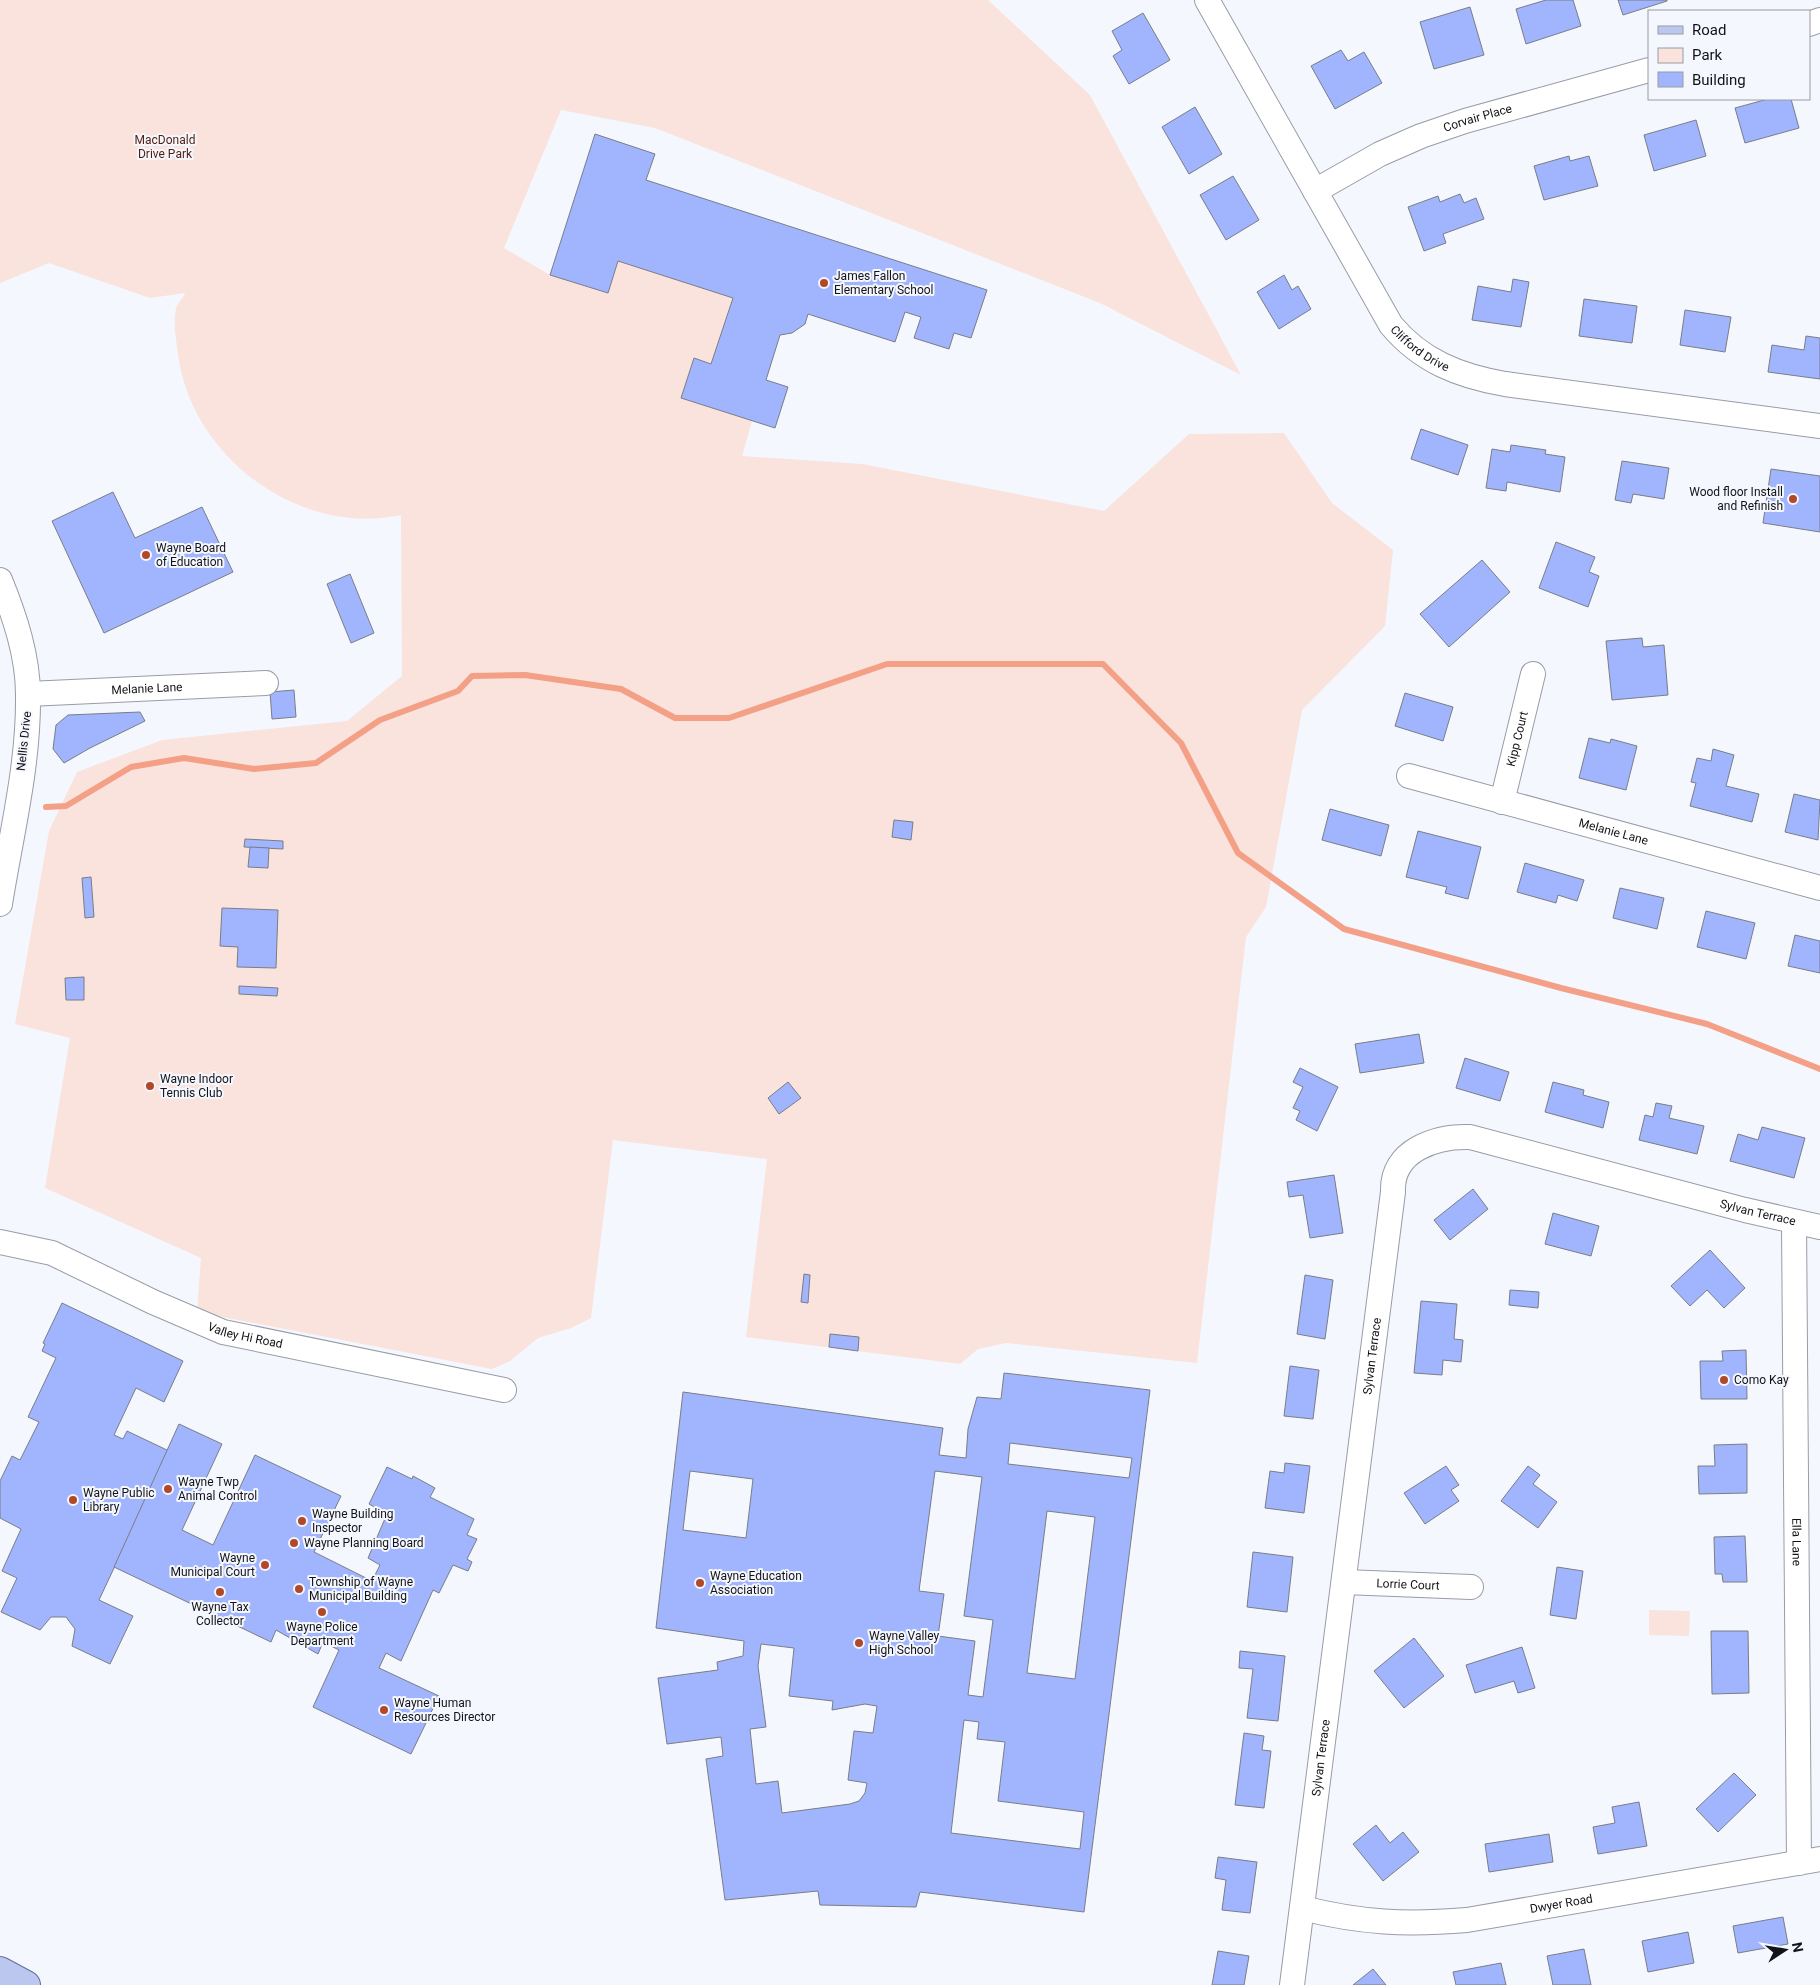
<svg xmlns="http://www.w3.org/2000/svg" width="1820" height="1985" font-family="Roboto,sans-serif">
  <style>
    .green { fill: #f9e3dc }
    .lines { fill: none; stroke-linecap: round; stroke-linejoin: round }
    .stream { stroke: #f3a087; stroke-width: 6 }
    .building { fill: #a0b5fd; stroke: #7a7d86; fill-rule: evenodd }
    .minor-casing { stroke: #989ca6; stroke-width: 26 }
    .major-casing { stroke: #626f9c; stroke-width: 30 }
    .minor { stroke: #fff; stroke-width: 24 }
    .major { stroke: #bbc7ef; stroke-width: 28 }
    .poi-dot { fill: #b14828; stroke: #f5f7fe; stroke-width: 2 }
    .labels { text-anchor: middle; stroke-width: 4; stroke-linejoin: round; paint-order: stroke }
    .street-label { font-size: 12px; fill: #121317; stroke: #f5f7fe }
    .park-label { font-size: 12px; fill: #511e0e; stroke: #f5f7fe }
    .poi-label { font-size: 12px; fill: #121317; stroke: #f5f7fe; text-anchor: start }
  </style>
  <rect width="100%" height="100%" fill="#f5f7fe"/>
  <g class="green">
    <path d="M 0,0 L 988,0 L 1090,95 L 1241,375 L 1100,303 L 655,128 L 561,110 L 504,248 L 550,275 L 607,293 L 618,261 L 733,298 L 711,364 L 694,358 L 681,398 L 752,421 L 742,456 L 862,464 L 1104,511 L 1189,434 L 1284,433 L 1332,503 L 1393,550 L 1385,626 L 1302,710 L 1266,907 L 1246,937 L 1197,1363 L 1006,1343 L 978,1349 L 960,1364 L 746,1337 L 767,1159 L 613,1140 L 591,1318 L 571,1328 L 538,1338 L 510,1361 L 492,1369 L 197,1312 L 201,1258 L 45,1188 L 70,1038 L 15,1024 L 49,831 L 77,772 L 162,740 L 347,721 L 402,676 L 401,515 C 299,537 191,457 178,354 C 176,340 173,323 176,309 C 177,303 183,299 185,293 L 150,298 L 49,263 L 0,283 Z"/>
    <polygon points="1649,1610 1690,1611 1689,1636 1649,1635"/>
  </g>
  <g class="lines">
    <polyline class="stream" points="46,807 66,806 131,767 184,758 254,769 316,763 380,720 458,691 472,676 525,675 621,689 675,718 729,718 887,664 1103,664 1181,743 1238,853 1344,929 1561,988 1707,1024 1820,1069"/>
  </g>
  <g class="building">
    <polygon points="1546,0 1573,0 1581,26 1526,44 1516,9"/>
    <polygon points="1618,0 1667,0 1667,1 1623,15"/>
    <polygon points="1470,7 1484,55 1434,69 1420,22"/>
    <polygon points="1143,13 1170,60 1129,84 1113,56 1122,50 1112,31"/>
    <polygon points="1341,50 1348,61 1364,52 1382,83 1335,109 1311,66"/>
    <polygon points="1768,99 1791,99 1799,128 1745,143 1735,108"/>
    <polygon points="1195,107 1222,154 1189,174 1162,127"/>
    <polygon points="1696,120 1706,156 1654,171 1644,135"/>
    <polygon points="595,134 655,154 646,180 987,290 971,338 954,333 949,349 914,338 921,317 905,312 895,342 808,314 805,324 792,333 780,335 766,380 788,387 775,428 681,398 694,358 711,364 733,298 618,261 608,293 550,275"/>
    <polygon points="1569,156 1570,161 1589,156 1598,186 1544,200 1534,166"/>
    <polygon points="1233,176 1259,220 1226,240 1200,195"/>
    <polygon points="1460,194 1464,203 1476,198 1484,219 1443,234 1446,243 1424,251 1408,207 1438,196 1440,202"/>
    <polygon points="1284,275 1292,290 1298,286 1311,309 1279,329 1257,292"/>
    <polygon points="1513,279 1529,282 1521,327 1472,320 1478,286 1511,292"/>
    <polygon points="1584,299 1637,306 1632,343 1579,336"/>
    <polygon points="1685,310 1731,317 1725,352 1680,345"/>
    <polygon points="1806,336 1820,338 1820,379 1768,372 1772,345 1804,350"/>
    <polygon points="1421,429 1468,445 1458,475 1411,459"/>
    <polygon points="1511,445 1546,450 1545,454 1565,457 1560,492 1507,482 1506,491 1486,488 1492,449 1510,452"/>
    <polygon points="1622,461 1669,468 1664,499 1633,494 1631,503 1615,500"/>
    <polygon points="1771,469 1820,476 1820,532 1763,523"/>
    <polygon points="113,492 135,538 202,507 233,572 104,633 52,521"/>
    <polygon points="1556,542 1595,557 1589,572 1599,576 1588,607 1539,588"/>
    <polygon points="1482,560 1510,592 1449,647 1420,614"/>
    <polygon points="350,574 374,633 351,643 327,584"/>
    <polygon points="1642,638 1643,647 1664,645 1668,695 1612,700 1606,641"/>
    <polygon points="294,690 296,717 272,719 270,692"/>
    <polygon points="1405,693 1453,707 1443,741 1395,726"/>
    <polygon points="140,712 145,721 90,748 64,763 53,749 56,725 68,715"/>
    <polygon points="1589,738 1610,743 1611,739 1637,746 1626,790 1579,778"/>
    <polygon points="1713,749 1734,755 1726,786 1759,794 1752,822 1690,806 1696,783 1691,782 1697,758 1711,761"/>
    <polygon points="1794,794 1820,800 1818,840 1785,832"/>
    <polygon points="1330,809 1389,825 1381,856 1322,840"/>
    <polygon points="894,820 913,822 911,840 892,837"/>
    <polygon points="1418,831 1481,847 1468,899 1445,893 1447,887 1406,877"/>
    <polygon points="245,839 283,841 283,849 244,847"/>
    <polygon points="250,847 269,848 268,868 248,867"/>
    <polygon points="1525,863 1584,880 1577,901 1558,895 1556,903 1517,892"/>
    <polygon points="91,877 94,917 85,918 82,878"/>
    <polygon points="1620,888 1664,898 1657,929 1613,918"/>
    <polygon points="222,908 278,910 276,968 237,967 238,947 220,946"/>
    <polygon points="1706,911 1755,923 1746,959 1697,947"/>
    <polygon points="1795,935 1820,941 1820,973 1788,966"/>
    <polygon points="84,977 84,1000 66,1000 65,978"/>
    <polygon points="239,986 278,988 277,996 239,994"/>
    <polygon points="1419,1034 1424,1063 1360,1073 1355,1044"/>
    <polygon points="1465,1058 1509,1072 1500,1101 1456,1088"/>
    <polygon points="1300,1068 1338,1087 1317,1131 1296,1120 1300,1111 1293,1108 1303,1087 1293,1082"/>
    <polygon points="788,1082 801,1098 779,1114 768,1098"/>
    <polygon points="1553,1082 1584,1090 1583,1095 1609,1102 1603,1128 1545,1112"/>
    <polygon points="1656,1103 1672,1106 1669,1118 1704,1126 1697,1154 1639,1140 1645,1115 1653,1117"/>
    <polygon points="1762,1127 1805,1138 1794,1178 1730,1161 1738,1134 1758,1140"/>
    <polygon points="1334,1175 1343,1233 1310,1238 1303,1195 1289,1197 1287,1182"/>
    <polygon points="1473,1189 1488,1209 1450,1240 1434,1220"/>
    <polygon points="1553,1213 1599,1226 1591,1256 1545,1244"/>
    <polygon points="1710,1250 1745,1288 1724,1308 1707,1290 1690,1306 1671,1286"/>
    <polygon points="804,1274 810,1275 808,1303 801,1302"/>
    <polygon points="1305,1275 1333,1280 1325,1339 1297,1334"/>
    <polygon points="1510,1290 1539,1292 1538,1308 1509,1305"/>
    <polygon points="1421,1301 1457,1304 1454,1339 1463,1340 1461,1362 1443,1360 1442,1375 1414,1373"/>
    <polygon points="62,1303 183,1361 164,1402 136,1388 114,1435 123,1439 127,1431 169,1451 99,1600 133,1616 110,1664 72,1646 75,1629 66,1617 51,1617 40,1630 1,1612 17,1578 2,1571 21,1529 0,1518 0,1481 12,1456 20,1460 39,1422 28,1417 56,1358 42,1351 45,1344 43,1343"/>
    <polygon points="830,1334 859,1337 858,1351 829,1347"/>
    <polygon points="1746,1350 1747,1399 1701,1399 1700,1361 1723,1361 1722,1351"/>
    <polygon points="1290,1366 1319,1370 1313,1419 1284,1416"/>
    <path d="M 1004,1373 L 1150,1390 L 1084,1912 L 920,1892 L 916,1907 L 820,1905 L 818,1891 L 725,1900 L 706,1759 L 723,1756 L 721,1737 L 667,1744 L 658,1678 L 718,1670 L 717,1662 L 743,1656 L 744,1641 L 656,1628 L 683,1392 L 943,1428 L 939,1455 L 966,1458 L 968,1429 L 977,1397 L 1001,1399 ZM 1010,1443 L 1132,1458 L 1129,1478 L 1008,1464 ZM 690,1471 L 753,1479 L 746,1538 L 683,1530 ZM 935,1471 L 982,1477 L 964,1616 L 993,1620 L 983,1697 L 968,1695 L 975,1641 L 938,1636 L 944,1594 L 919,1591 ZM 1047,1511 L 1095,1517 L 1075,1679 L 1027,1673 ZM 761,1644 L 794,1648 L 789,1696 L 833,1701 L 832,1710 L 865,1704 L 877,1706 L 873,1733 L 854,1731 L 848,1780 L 867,1783 L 865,1793 L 859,1801 L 850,1804 L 782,1813 L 778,1781 L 756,1784 L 750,1729 L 766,1727 L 758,1666 ZM 964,1720 L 979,1722 L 977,1739 L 1005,1742 L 998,1801 L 1084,1812 L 1080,1849 L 951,1833 Z"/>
    <polygon points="179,1424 222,1444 182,1530 213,1545 255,1455 341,1496 314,1552 372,1581 380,1565 368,1558 387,1514 369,1504 387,1467 412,1479 413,1476 435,1488 430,1497 474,1519 467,1535 477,1539 467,1559 472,1562 468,1571 453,1565 439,1593 433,1590 401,1661 386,1653 379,1668 439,1696 411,1754 313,1707 339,1650 323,1642 318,1654 276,1630 271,1642 114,1567"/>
    <polygon points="1747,1444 1747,1493 1699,1494 1698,1466 1715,1466 1714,1445"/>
    <polygon points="1285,1463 1310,1466 1304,1513 1265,1508 1270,1471 1284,1473"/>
    <polygon points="1446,1466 1459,1485 1451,1490 1459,1501 1425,1524 1404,1493"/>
    <polygon points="1528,1466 1540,1475 1533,1484 1557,1502 1538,1528 1501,1501"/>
    <polygon points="1745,1536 1747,1582 1723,1582 1722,1574 1715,1574 1714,1537"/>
    <polygon points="1253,1552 1293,1557 1287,1612 1247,1607"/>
    <polygon points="1557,1567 1583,1571 1576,1619 1550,1615"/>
    <polygon points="1711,1631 1748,1631 1749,1693 1712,1694"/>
    <polygon points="1414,1638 1444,1676 1404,1708 1374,1671"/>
    <polygon points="1522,1647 1535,1688 1518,1693 1514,1681 1475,1693 1466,1665"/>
    <polygon points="1240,1651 1285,1656 1278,1721 1247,1718 1253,1669 1239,1668"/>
    <polygon points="1244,1733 1264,1736 1262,1750 1271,1751 1264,1808 1235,1805"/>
    <polygon points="1734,1773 1756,1795 1718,1832 1696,1809"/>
    <polygon points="1639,1802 1647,1846 1598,1854 1593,1827 1615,1823 1612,1807"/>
    <polygon points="1376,1825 1390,1843 1403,1832 1419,1852 1383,1881 1353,1844"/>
    <polygon points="1549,1834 1553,1862 1489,1872 1485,1844"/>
    <polygon points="1218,1857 1257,1862 1250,1913 1222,1910 1226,1880 1215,1878"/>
    <polygon points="1783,1917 1788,1944 1738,1953 1733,1926"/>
    <polygon points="1688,1932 1694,1963 1648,1972 1642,1941"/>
    <polygon points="1584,1949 1591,1985 1553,1985 1547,1956"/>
    <polygon points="1218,1951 1249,1956 1244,1985 1212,1985"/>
    <polygon points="1501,1963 1506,1985 1456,1985 1453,1972"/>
    <polygon points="1373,1969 1386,1985 1353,1985"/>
  </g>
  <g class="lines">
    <defs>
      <g id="minor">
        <path id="s1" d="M 1207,0 L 1391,325 C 1421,361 1459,376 1505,384 L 1820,426"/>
        <polyline points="1809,24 1820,20"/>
        <path id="s2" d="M 1315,191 L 1380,154 L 1421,136 L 1465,121 L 1649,70"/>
        <path d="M 0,580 C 15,617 28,656 28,695 C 29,765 11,835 0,904"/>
        <path id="s3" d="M 28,694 L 266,683"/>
        <path id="s4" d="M 1409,776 L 1820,888"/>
        <path id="s5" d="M 1502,802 L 1533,674"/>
        <path id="s6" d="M 1794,1222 L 1799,1863"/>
        <path id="s7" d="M 0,1242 L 52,1253 L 153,1302 L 223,1332 L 504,1390"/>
        <path id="s8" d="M 1344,1582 L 1471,1587"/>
        <path id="s9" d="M 1302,1908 C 1362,1923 1406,1925 1467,1920 L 1820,1859"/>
        <path id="s10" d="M 1292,1985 L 1393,1192 C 1391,1150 1436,1136 1470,1137 L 1745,1210 L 1820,1227"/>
      </g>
      <polyline id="major" points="0,1971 26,1985"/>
    </defs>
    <use href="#minor" class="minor-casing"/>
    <use href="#major" class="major-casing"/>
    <use href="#minor" class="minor"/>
    <use href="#major" class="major"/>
  </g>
  <g class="poi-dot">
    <circle cx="824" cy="283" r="5"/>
    <circle cx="1793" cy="499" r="5"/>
    <circle cx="146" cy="555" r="5"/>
    <circle cx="150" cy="1086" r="5"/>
    <circle cx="1724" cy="1380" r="5"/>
    <circle cx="168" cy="1489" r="5"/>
    <circle cx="73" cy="1500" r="5"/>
    <circle cx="302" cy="1521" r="5"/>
    <circle cx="294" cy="1543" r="5"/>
    <circle cx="265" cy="1565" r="5"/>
    <circle cx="700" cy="1583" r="5"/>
    <circle cx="299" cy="1589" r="5"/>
    <circle cx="220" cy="1592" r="5"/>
    <circle cx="322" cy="1612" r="5"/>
    <circle cx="859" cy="1643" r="5"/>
    <circle cx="384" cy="1710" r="5"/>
  </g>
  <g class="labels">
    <g class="street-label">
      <text dy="4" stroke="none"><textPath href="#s2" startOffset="179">Corvair Place</textPath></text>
      <text dy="4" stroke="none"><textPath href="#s1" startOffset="411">Clifford Drive</textPath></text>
      <text dy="4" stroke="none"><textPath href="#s3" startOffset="119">Melanie Lane</textPath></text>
      <text dy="4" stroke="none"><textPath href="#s5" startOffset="65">Kipp Court</textPath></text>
      <text transform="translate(24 741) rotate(-84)" y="4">Nellis Drive</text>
      <text dy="4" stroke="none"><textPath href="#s4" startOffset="212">Melanie Lane</textPath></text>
      <text dy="4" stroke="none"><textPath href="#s10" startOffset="1204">Sylvan Terrace</textPath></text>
      <text dy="4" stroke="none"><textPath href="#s7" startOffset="264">Valley Hi Road</textPath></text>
      <text dy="4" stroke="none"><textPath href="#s10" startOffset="634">Sylvan Terrace</textPath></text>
      <text dy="4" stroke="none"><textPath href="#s6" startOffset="320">Ella Lane</textPath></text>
      <text dy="4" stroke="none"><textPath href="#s8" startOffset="64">Lorrie Court</textPath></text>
      <text dy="4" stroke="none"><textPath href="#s10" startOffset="229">Sylvan Terrace</textPath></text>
      <text dy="4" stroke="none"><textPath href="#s9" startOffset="262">Dwyer Road</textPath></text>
    </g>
    <g class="park-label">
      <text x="165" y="144">MacDonald<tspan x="165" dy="14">Drive Park</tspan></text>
    </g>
    <g class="poi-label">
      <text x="834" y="280">James Fallon<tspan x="834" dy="14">Elementary School</tspan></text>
      <text x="1783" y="496" text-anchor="end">Wood floor Install<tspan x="1783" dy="14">and Refinish</tspan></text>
      <text x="156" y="552">Wayne Board<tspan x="156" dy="14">of Education</tspan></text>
      <text x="160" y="1083">Wayne Indoor<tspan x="160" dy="14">Tennis Club</tspan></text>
      <text x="1734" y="1384">Como Kay</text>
      <text x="178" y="1486">Wayne Twp<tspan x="178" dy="14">Animal Control</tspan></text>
      <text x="83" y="1497">Wayne Public<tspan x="83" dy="14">Library</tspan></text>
      <text x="312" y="1518">Wayne Building<tspan x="312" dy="14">Inspector</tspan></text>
      <text x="304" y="1547">Wayne Planning Board</text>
      <text x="255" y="1562" text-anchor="end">Wayne<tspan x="255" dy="14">Municipal Court</tspan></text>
      <text x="710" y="1580">Wayne Education<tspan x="710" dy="14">Association</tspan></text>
      <text x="309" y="1586">Township of Wayne<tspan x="309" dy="14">Municipal Building</tspan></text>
      <text x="220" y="1611" text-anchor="middle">Wayne Tax<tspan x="220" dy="14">Collector</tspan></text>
      <text x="322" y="1631" text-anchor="middle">Wayne Police<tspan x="322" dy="14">Department</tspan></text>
      <text x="869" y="1640">Wayne Valley<tspan x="869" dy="14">High School</tspan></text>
      <text x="394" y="1707">Wayne Human<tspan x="394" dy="14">Resources Director</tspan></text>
    </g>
  </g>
  <rect x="1648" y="10" width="162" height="90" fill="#f5f7fe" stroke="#9a9ca2"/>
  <rect x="1658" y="26" width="25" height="8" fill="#bbc7ef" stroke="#9a9ca2"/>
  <text x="1692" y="35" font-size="15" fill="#121317">Road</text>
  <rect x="1658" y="48" width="25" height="15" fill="#f9e3dc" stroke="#9a9ca2"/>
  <text x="1692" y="60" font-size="15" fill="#121317">Park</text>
  <rect x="1658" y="72" width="25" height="15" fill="#a0b5fd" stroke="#9a9ca2"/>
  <text x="1692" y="85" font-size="15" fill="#121317">Building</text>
  <g transform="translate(1785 1950) rotate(78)" stroke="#f5f7fe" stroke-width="4" paint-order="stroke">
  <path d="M0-4L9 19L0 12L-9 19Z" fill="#121317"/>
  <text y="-8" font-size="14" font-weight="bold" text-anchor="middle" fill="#121317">N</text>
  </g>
</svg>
